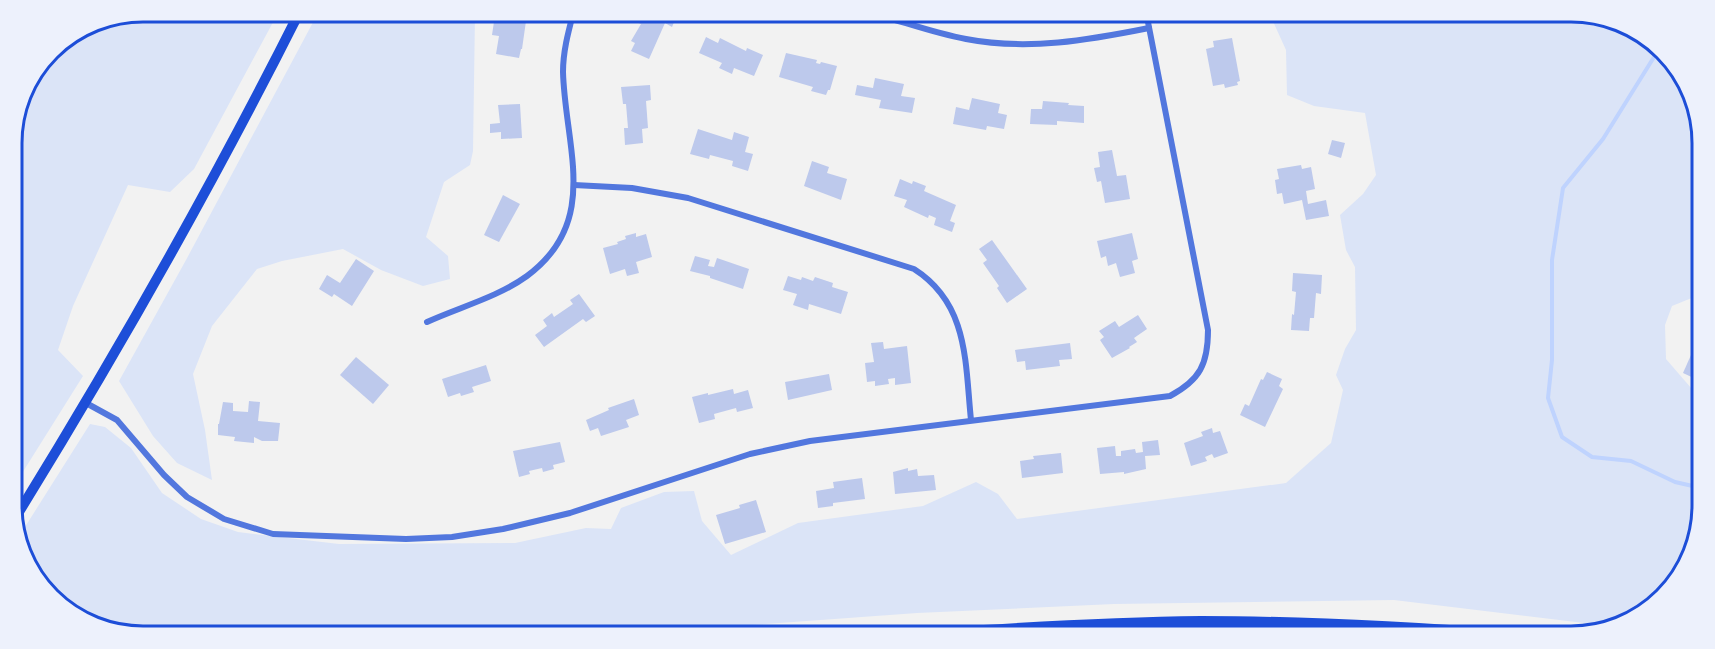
<svg xmlns="http://www.w3.org/2000/svg" width="1715" height="649" font-family="Quicksand,sans-serif">
  <style>
    .green { fill: #dbe4f7 }
    .lines { fill: none; stroke-linecap: round; stroke-linejoin: round }
    .stream { stroke: #bfd3fe; stroke-width: 4 }
    .building { fill: #bdc9ec }
    .minor { stroke: #5277de; stroke-width: 6 }
    .primary { stroke: #1d4ed8; stroke-width: 10 }
    .motorway { stroke: #1d4ed8; stroke-width: 12 }
    .rim { fill: none; stroke: #1d4ed8; stroke-width: 3 }
  </style>
  <rect width="100%" height="100%" fill="#f2f2f2"/>
  <g class="green">
    <polygon points="143,12 278,13 194,169 170,192 128,185 73,306 58,350 83,376 14,486 12,134 26,85 56,45 93,22"/>
    <polygon points="318,13 475,14 473,151 470,165 444,182 426,237 448,256 450,279 423,286 381,270 343,249 282,261 257,269 212,326 193,374 205,430 212,480 177,463 153,436 119,381 186,260"/>
    <polygon points="1271,17 1614,19 1671,57 1702,126 1699,295 1672,306 1665,325 1666,359 1698,396 1696,548 1651,610 1609,626 1394,600 1114,604 917,613 752,625 693,633 101,630 44,592 18,538 90,424 105,427 131,448 162,493 201,519 238,532 339,544 515,543 586,528 611,529 621,508 664,492 694,491 702,521 731,555 798,523 923,506 976,482 998,494 1017,519 1286,483 1331,443 1343,390 1336,375 1345,349 1356,330 1355,267 1346,250 1340,215 1363,194 1376,175 1365,113 1314,106 1287,95 1286,50"/>
  </g>
  <g class="lines">
    <polyline class="stream" points="1659,49 1603,139 1563,188 1552,260 1552,360 1548,398 1562,437 1592,457 1631,461 1675,482 1697,487"/>
  </g>
  <g class="building">
    <polygon points="502,14 527,14 522,49 521,49 519,58 496,54 499,36 492,35 495,15 501,16"/>
    <polygon points="640,14 677,15 672,27 665,23 649,59 631,51 635,43 631,41 641,24 636,22"/>
    <polygon points="706,37 718,43 720,38 746,51 747,48 763,55 754,76 734,68 732,74 719,68 722,63 699,53"/>
    <polygon points="1232,38 1240,81 1237,82 1238,85 1225,88 1224,84 1213,86 1206,49 1214,47 1213,41"/>
    <polygon points="786,53 817,60 816,63 820,64 821,62 837,66 830,90 828,90 826,95 811,91 813,87 779,77"/>
    <polygon points="875,78 904,84 901,96 915,98 912,113 879,108 881,100 855,95 857,85 873,88"/>
    <polygon points="650,85 651,100 646,101 648,128 642,129 643,143 625,145 624,128 628,128 626,104 623,104 621,87"/>
    <polygon points="972,98 1000,104 998,113 1007,115 1004,129 987,126 986,130 953,124 956,107 969,110"/>
    <polygon points="1043,101 1069,103 1068,105 1084,106 1084,123 1057,121 1057,125 1030,124 1031,109 1042,109"/>
    <polygon points="520,104 522,138 501,139 501,132 490,133 490,124 500,123 498,105"/>
    <polygon points="698,129 732,140 734,132 749,137 745,152 753,154 748,171 732,166 733,161 710,155 709,159 690,154"/>
    <polygon points="1332,140 1345,143 1341,158 1328,154"/>
    <polygon points="1112,150 1117,176 1126,175 1130,199 1105,203 1101,181 1097,182 1094,168 1100,167 1098,152"/>
    <polygon points="812,161 829,167 827,173 847,179 841,200 804,186"/>
    <polygon points="1301,165 1302,169 1311,167 1315,189 1306,191 1308,204 1326,200 1329,216 1306,220 1302,200 1284,204 1282,193 1277,194 1275,180 1279,179 1277,169"/>
    <polygon points="900,179 912,184 913,181 926,186 924,191 956,205 950,221 955,223 952,232 934,225 936,218 929,215 928,218 904,207 907,200 894,196"/>
    <polygon points="503,195 520,204 499,242 484,235"/>
    <polygon points="636,233 636,237 646,234 652,257 636,262 639,273 627,276 625,269 610,274 603,248 618,244 617,242 626,239 625,236"/>
    <polygon points="1132,233 1138,259 1132,261 1135,273 1120,277 1116,263 1108,266 1106,256 1101,258 1097,241"/>
    <polygon points="992,240 1027,289 1007,303 997,288 999,286 983,263 987,260 979,249"/>
    <polygon points="695,256 710,260 708,266 714,267 717,258 749,269 743,289 710,278 710,276 690,271"/>
    <polygon points="356,259 374,271 352,306 334,294 332,297 319,289 327,275 340,283"/>
    <polygon points="1293,273 1322,275 1321,294 1316,293 1314,318 1310,318 1309,331 1291,330 1292,314 1294,315 1296,292 1292,291"/>
    <polygon points="788,276 801,280 802,277 813,281 815,277 833,283 832,287 848,292 841,314 809,304 808,310 793,305 797,294 783,290"/>
    <polygon points="579,294 595,316 586,322 583,319 544,347 535,335 547,326 543,320 552,313 554,317 573,304 570,300"/>
    <polygon points="1138,315 1147,329 1134,338 1137,342 1129,347 1130,348 1112,358 1100,340 1104,337 1099,331 1115,321 1119,327"/>
    <polygon points="1699,337 1698,380 1683,373"/>
    <polygon points="883,342 884,349 907,346 911,383 895,385 895,378 888,379 889,384 875,386 875,381 867,382 865,363 874,362 871,343"/>
    <polygon points="1070,343 1072,359 1059,360 1060,366 1026,370 1025,361 1017,362 1015,350"/>
    <polygon points="356,357 389,385 373,404 340,375"/>
    <polygon points="486,365 491,381 472,387 474,392 461,396 460,393 448,397 442,379"/>
    <polygon points="1267,372 1282,379 1279,386 1283,389 1265,427 1240,415 1245,404 1249,406 1261,379 1263,380"/>
    <polygon points="829,374 832,390 788,400 785,382"/>
    <polygon points="733,389 734,394 748,390 753,408 737,412 736,408 714,414 715,419 699,423 692,397 708,393 708,395"/>
    <polygon points="634,399 639,415 626,420 629,427 601,436 598,428 590,431 586,420 609,410 608,408"/>
    <polygon points="249,401 260,402 258,421 280,423 278,441 262,441 254,437 254,443 234,441 235,437 218,435 218,424 219,424 223,402 233,403 233,411 248,412"/>
    <polygon points="1212,428 1213,433 1220,431 1228,453 1214,458 1212,454 1205,457 1207,461 1191,466 1184,443 1203,436 1201,432"/>
    <polygon points="1158,440 1160,455 1145,456 1146,469 1124,474 1124,472 1100,474 1097,448 1115,446 1116,456 1121,456 1121,451 1135,449 1136,453 1143,452 1142,442"/>
    <polygon points="560,442 565,462 553,465 554,469 543,472 542,468 529,471 530,474 519,477 513,451"/>
    <polygon points="1061,453 1063,473 1022,478 1020,461 1034,459 1033,456"/>
    <polygon points="908,468 908,471 917,469 918,476 934,475 936,490 895,494 893,472"/>
    <polygon points="862,478 865,499 833,503 833,506 818,508 816,491 834,488 833,482"/>
    <polygon points="756,500 766,532 725,544 716,515 740,508 739,505"/>
  </g>
  <g class="lines">
    <g class="minor">
      <path d="M 882,16 C 910,24 938,34 966,39 C 1028,51 1089,40 1149,28"/>
      <path d="M 574,185 L 632,188 L 688,198 L 914,269 C 969,304 965,363 971,420"/>
      <path d="M 427,322 C 460,307 498,297 527,276 C 601,221 565,147 563,72 C 563,52 568,33 573,14"/>
      <path d="M 86,403 L 117,420 L 164,475 L 187,497 L 224,519 L 273,534 L 406,539 L 452,537 L 503,529 L 570,513 L 750,454 L 810,441 L 1170,396 C 1200,380 1208,364 1208,330 L 1147,17"/>
    </g>
    <path class="primary" d="M 14,520 C 116,355 212,186 299,13"/>
    <path class="motorway" d="M 938,634 C 1026,628 1114,623 1201,622 C 1307,622 1413,628 1519,636"/>
  </g>
  <path d="M0 0H1715V649H0ZM143 22H1571A121 121 0 0 1 1692 143V505A121 121 0 0 1 1571 626H143A121 121 0 0 1 22 505V143A121 121 0 0 1 143 22Z" fill="#edf1fc" fill-rule="evenodd"/>
  <path class="rim" d="M143 22H1571A121 121 0 0 1 1692 143V505A121 121 0 0 1 1571 626H143A121 121 0 0 1 22 505V143A121 121 0 0 1 143 22Z"/>
</svg>
